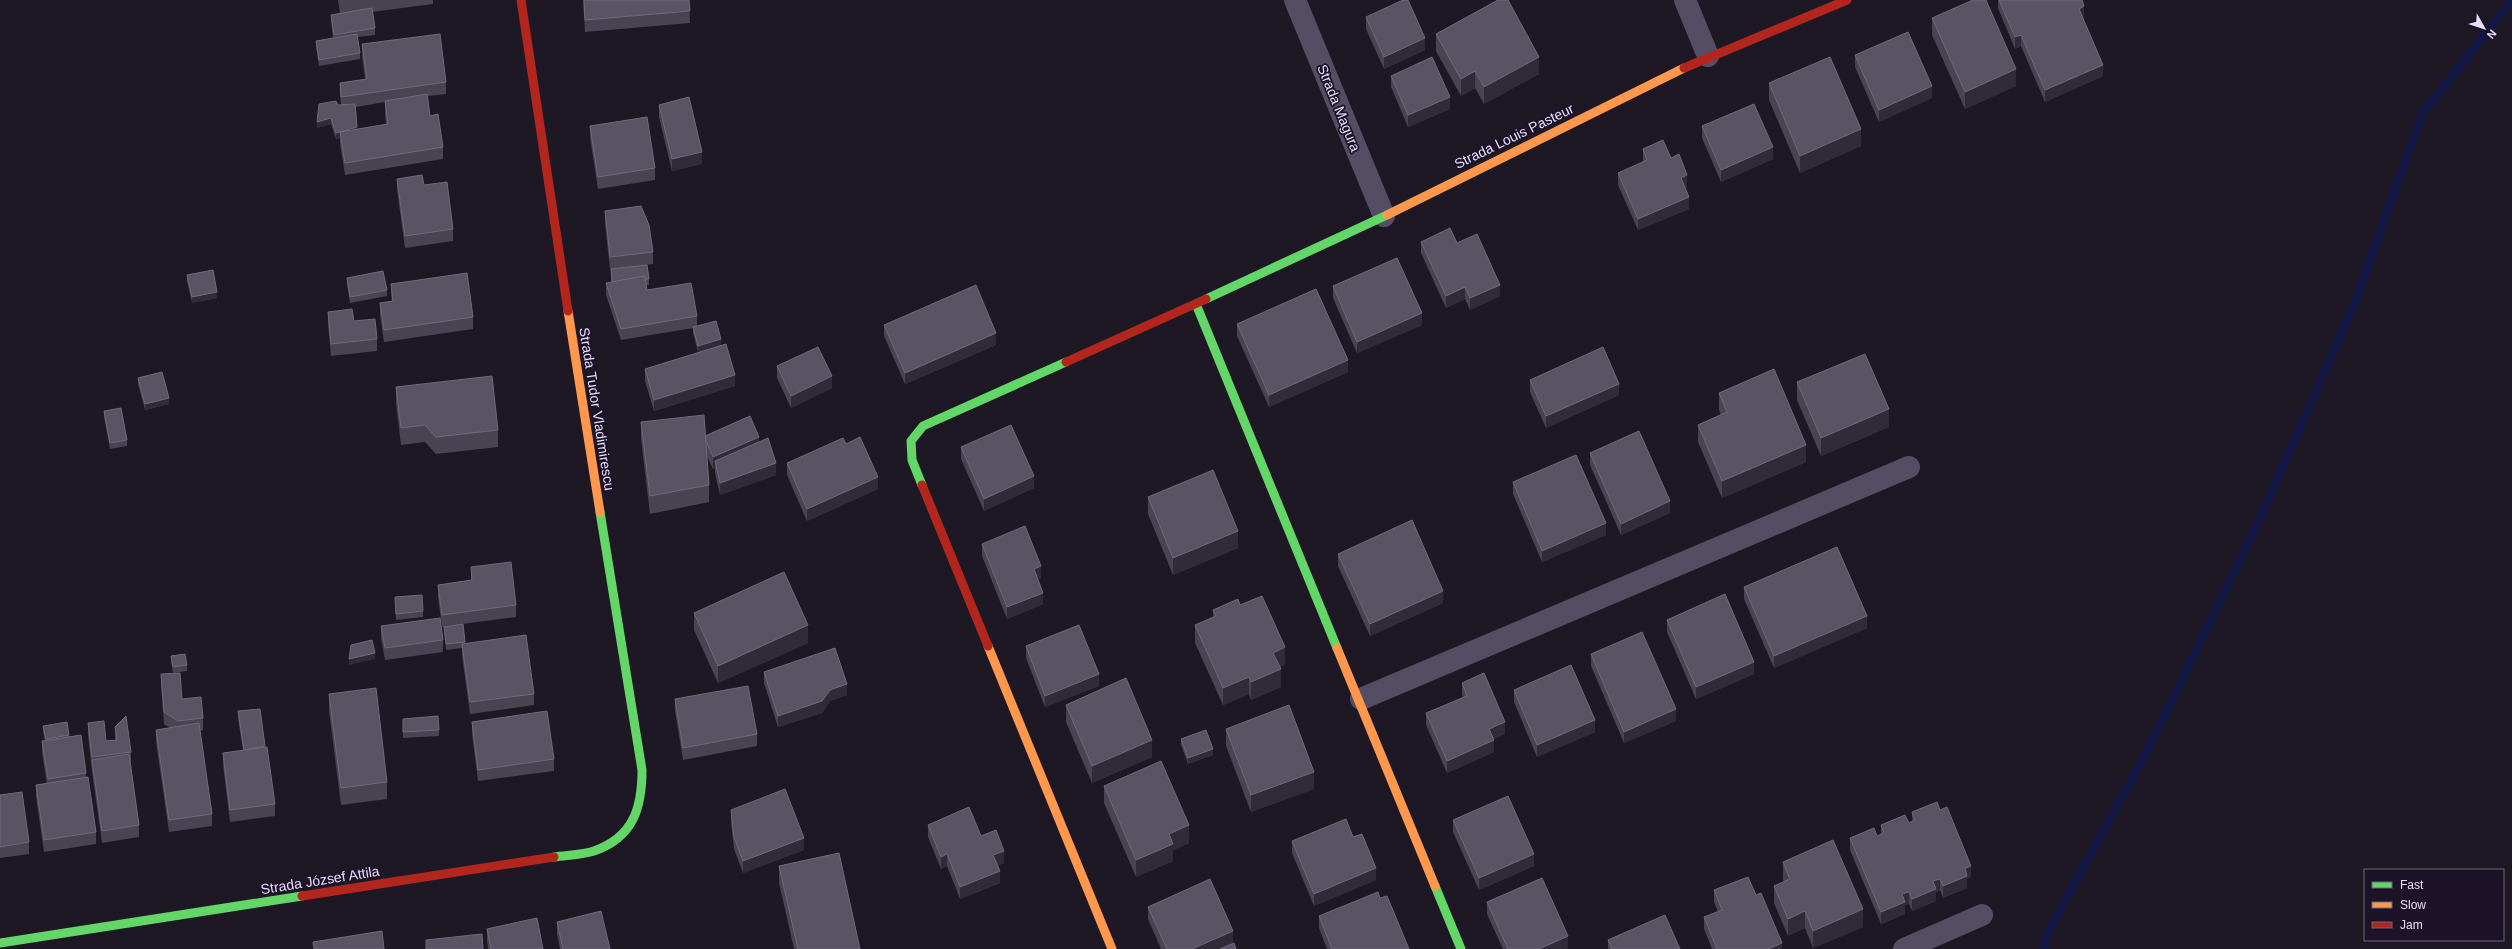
<svg xmlns="http://www.w3.org/2000/svg" width="2512" height="949" font-family="Arial,sans-serif">
  <style>
    .lines { fill: none; stroke-linecap: round; stroke-linejoin: round }
    .stream { stroke: #111643; stroke-width: 9 }
    .street { stroke: #544e64; stroke-width: 22 }
    .fast { stroke: #63d668; stroke-width: 9 }
    .slow { stroke: #ff974d; stroke-width: 9 }
    .jam { stroke: #b3261e; stroke-width: 9 }
    .wall { fill: #494352; fill-rule: evenodd }
    .shaded-wall { fill: #302b38 }
    .building { fill: #5a5364; stroke: #71697c }
    .labels { text-anchor: middle; stroke-width: 3.5; stroke-linejoin: round; paint-order: stroke }
    .street-label { font-size: 14px; fill: #e9defc; stroke: #1c1329 }
  </style>
  <rect width="100%" height="100%" fill="#1d1824"/>
  <g class="lines">
    <polyline class="stream" points="2044,949 2046,936 2148,749 2263,512 2355,302 2422,114 2512,0"/>
    <g class="street">
      <polyline points="1295,0 1384,216"/>
      <polyline points="1685,0 1708,56"/>
      <polyline points="1361,699 1909,467"/>
      <polyline points="1904,949 1982,915"/>
    </g>
    <g class="fast">
      <polyline points="1206,299 1387,215"/>
      <polyline points="1196,304 1337,648"/>
      <polyline points="922,485 912,460 911,441 923,426 1066,362"/>
      <path d="M 554,857 C 567,855 582,855 594,851 C 634,837 642,807 642,770 L 600,512"/>
      <polyline points="1435,886 1461,949"/>
      <polyline points="0,943 302,896"/>
    </g>
    <g class="slow">
      <polyline points="1387,215 1684,68"/>
      <polyline points="568,311 600,512"/>
      <polyline points="988,646 1112,949"/>
      <polyline points="1337,648 1435,886"/>
    </g>
    <g class="jam">
      <polyline points="521,0 568,311"/>
      <polyline points="1684,68 1847,0"/>
      <polyline points="1066,362 1206,299"/>
      <polyline points="922,485 988,646"/>
      <polyline points="302,896 554,857"/>
    </g>
  </g>
  <g class="wall">
    <polygon points="338,0 433,0 433,4 372,12 375,28 375,35 357,37 360,53 360,59 319,66 316,47 316,41 333,38 331,21 331,15 340,13"/>
    <polygon points="583,0 689,0 690,23 585,32"/>
    <polygon points="1998,0 2082,0 2084,18 2083,19 2103,76 2045,102 2021,46 2015,49 1998,8"/>
    <polygon points="1366,17 1425,50 1384,69 1366,29"/>
    <polygon points="1932,18 2016,86 1965,109 1932,35"/>
    <polygon points="1436,34 1539,74 1484,104 1475,88 1461,96 1436,51"/>
    <path d="M 362,44 L 446,82 L 446,94 L 428,96 L 430,116 L 443,147 L 443,159 L 345,175 L 340,144 L 340,138 L 336,139 L 331,124 L 317,128 L 338,105 L 341,105 L 340,94 L 340,83 L 365,79 L 362,56 ZM 385,102 L 385,113 L 386,125 L 357,129 L 356,107 Z"/>
    <polygon points="1855,55 1932,98 1879,122 1855,67"/>
    <polygon points="1391,76 1450,109 1408,127 1391,87"/>
    <polygon points="1769,83 1861,146 1800,173 1769,100"/>
    <polygon points="659,105 702,164 672,171 659,117"/>
    <polygon points="590,126 655,168 655,180 598,189 590,138"/>
    <polygon points="1702,126 1773,159 1721,182 1702,138"/>
    <polygon points="1643,149 1671,158 1687,187 1685,188 1689,209 1638,230 1618,185 1618,173 1643,162"/>
    <polygon points="397,179 453,229 453,241 405,248 397,190"/>
    <polygon points="605,211 653,252 653,264 610,269 605,223"/>
    <polygon points="1421,242 1457,243 1500,296 1470,310 1465,299 1446,308 1421,253"/>
    <polygon points="611,269 649,279 649,285 646,285 647,290 697,316 697,326 721,345 735,386 654,411 645,381 645,369 717,347 698,352 693,333 693,328 621,340 606,295 606,283 611,282"/>
    <polygon points="187,275 217,298 192,303 187,281"/>
    <polygon points="347,278 387,290 387,296 350,303 347,284"/>
    <polygon points="391,284 473,317 473,329 384,342 380,315 380,303 392,301 391,295"/>
    <polygon points="1333,286 1422,325 1357,353 1333,298"/>
    <polygon points="328,312 354,321 377,339 377,351 331,356 328,324"/>
    <polygon points="1237,324 1348,372 1269,407 1237,336"/>
    <polygon points="884,325 996,345 905,384 884,336"/>
    <polygon points="777,366 832,388 791,408 777,378"/>
    <polygon points="138,378 169,404 145,410 138,384"/>
    <polygon points="1530,380 1619,395 1546,428 1530,392"/>
    <polygon points="1797,382 1889,427 1821,456 1797,400"/>
    <polygon points="396,387 498,430 498,447 436,454 425,442 401,445 396,404"/>
    <polygon points="1719,393 1806,462 1722,498 1698,442 1698,425 1721,415 1719,410"/>
    <polygon points="104,411 127,440 127,446 110,449 104,417"/>
    <polygon points="641,422 705,436 759,442 776,475 720,495 715,473 715,468 713,469 707,456 709,485 709,502 650,514 641,439"/>
    <polygon points="846,444 878,489 807,521 787,475 787,463"/>
    <polygon points="961,447 1034,488 984,511 961,459"/>
    <polygon points="1590,453 1670,513 1621,535 1590,465"/>
    <polygon points="1513,482 1606,535 1542,562 1513,494"/>
    <polygon points="1148,497 1238,548 1173,575 1148,514"/>
    <polygon points="982,544 1041,578 1038,579 1043,604 1007,619 982,556"/>
    <polygon points="1338,554 1443,603 1370,636 1338,566"/>
    <polygon points="471,567 516,605 516,617 454,625 463,624 465,643 534,694 534,705 470,714 462,656 462,648 446,650 444,627 442,627 438,597 438,585 471,580"/>
    <polygon points="1744,587 1867,628 1774,668 1744,599"/>
    <polygon points="395,597 423,611 423,617 396,620"/>
    <polygon points="1240,605 1285,665 1280,667 1281,687 1251,700 1249,694 1223,705 1195,643 1195,625 1213,617 1213,610"/>
    <polygon points="694,613 808,643 718,683 694,630"/>
    <polygon points="1667,620 1754,674 1696,699 1667,632"/>
    <polygon points="381,626 443,640 443,652 385,660 381,638"/>
    <polygon points="1026,646 1099,686 1045,707 1026,658"/>
    <polygon points="1591,654 1676,721 1624,743 1591,666"/>
    <polygon points="171,656 187,665 187,671 173,673 171,662"/>
    <polygon points="764,672 847,695 830,701 822,713 778,727 764,683"/>
    <polygon points="161,674 182,699 203,718 203,730 200,731 212,814 212,826 169,832 156,742 156,730 170,728 164,724 161,686"/>
    <polygon points="1462,683 1505,734 1493,739 1494,752 1447,773 1426,725 1426,713 1463,697 1462,695"/>
    <polygon points="1514,690 1595,732 1537,757 1514,702"/>
    <polygon points="329,694 387,782 387,799 341,805 329,711"/>
    <polygon points="675,699 757,734 757,746 683,760 675,711"/>
    <polygon points="1066,705 1152,757 1092,783 1066,722"/>
    <polygon points="260,709 265,748 275,804 275,816 230,822 223,765 223,753 243,751 238,718 238,711"/>
    <polygon points="403,719 439,730 439,736 403,738"/>
    <polygon points="472,722 554,759 554,771 478,781 472,734"/>
    <polygon points="88,723 106,741 115,740 115,727 131,752 131,764 130,764 139,825 139,837 102,843 92,772 88,735"/>
    <polygon points="43,726 69,735 69,737 86,773 86,778 96,832 96,844 44,852 36,797 36,785 47,784 42,753 42,741 45,741 43,732"/>
    <polygon points="1226,729 1314,789 1251,812 1226,746"/>
    <polygon points="1181,739 1213,755 1188,764 1181,745"/>
    <polygon points="1104,786 1189,843 1173,850 1173,861 1136,877 1104,803"/>
    <polygon points="0,795 29,842 29,854 0,858"/>
    <polygon points="731,810 804,850 743,873 734,849 731,822"/>
    <polygon points="1940,810 1971,877 1967,879 1967,888 1943,898 1940,890 1936,892 1936,901 1912,911 1909,904 1905,905 1905,914 1881,924 1850,850 1850,838 1877,836 1881,835 1881,825 1909,823 1912,821 1912,812"/>
    <polygon points="1453,820 1534,866 1479,890 1453,832"/>
    <polygon points="928,825 1004,863 998,865 1000,883 960,899 947,866 941,869 928,837"/>
    <polygon points="1353,837 1376,880 1314,906 1292,853 1292,841"/>
    <polygon points="1783,862 1863,927 1813,948 1805,928 1788,936 1774,903 1774,886 1784,882 1783,879"/>
    <polygon points="779,866 860,949 794,949 779,883"/>
    <polygon points="1714,890 1756,895 1782,949 1712,949 1704,929 1704,917 1718,912 1714,902"/>
    <polygon points="1380,898 1409,949 1327,949 1319,928 1319,916"/>
    <polygon points="1487,902 1568,948 1566,949 1503,949 1487,914"/>
    <polygon points="1148,907 1220,949 1161,949 1148,919"/>
    <polygon points="557,922 610,949 560,949 557,934"/>
    <polygon points="487,929 543,949 488,949 487,941"/>
    <polygon points="1608,940 1680,949 1608,949"/>
  </g>
  <g class="shaded-wall">
    <polygon points="2084,6 2084,18 2079,21 2079,9"/>
    <polygon points="2021,35 2021,46 2015,49 2015,37"/>
    <polygon points="1425,38 1425,50 1384,69 1384,57"/>
    <polygon points="1539,57 1539,74 1484,104 1484,87"/>
    <polygon points="2103,65 2103,76 2045,102 2045,90"/>
    <polygon points="2016,69 2016,86 1965,109 1965,92"/>
    <polygon points="1475,71 1475,88 1461,96 1461,79"/>
    <polygon points="1932,86 1932,98 1879,122 1879,110"/>
    <polygon points="1450,97 1450,109 1408,127 1408,115"/>
    <polygon points="331,118 331,124 317,128 317,122"/>
    <polygon points="357,127 357,133 340,132 340,138 336,139 336,133"/>
    <polygon points="1861,129 1861,146 1800,173 1800,156"/>
    <polygon points="1773,147 1773,159 1721,182 1721,170"/>
    <polygon points="702,152 702,164 672,171 672,159"/>
    <polygon points="1687,175 1687,187 1681,190 1681,178"/>
    <polygon points="1689,197 1689,209 1638,230 1638,219"/>
    <polygon points="1500,285 1500,296 1470,310 1470,298"/>
    <polygon points="1465,287 1465,299 1446,308 1446,296"/>
    <polygon points="217,292 217,298 192,303 192,297"/>
    <polygon points="1422,313 1422,325 1357,353 1357,342"/>
    <polygon points="996,333 996,345 905,384 905,373"/>
    <polygon points="721,339 721,345 698,352 698,346"/>
    <polygon points="1348,360 1348,372 1269,407 1269,395"/>
    <polygon points="735,375 735,386 654,411 654,400"/>
    <polygon points="832,376 832,388 791,408 791,396"/>
    <polygon points="1619,384 1619,395 1546,428 1546,416"/>
    <polygon points="169,398 169,404 145,410 145,404"/>
    <polygon points="1889,409 1889,427 1821,456 1821,438"/>
    <polygon points="759,437 759,449 715,461 715,468 713,469 713,457"/>
    <polygon points="1806,445 1806,462 1722,498 1722,481"/>
    <polygon points="776,463 776,475 720,495 720,483"/>
    <polygon points="1034,476 1034,488 984,511 984,499"/>
    <polygon points="878,477 878,489 807,521 807,509"/>
    <polygon points="1670,501 1670,513 1621,535 1621,524"/>
    <polygon points="1606,523 1606,535 1542,562 1542,551"/>
    <polygon points="1238,531 1238,548 1173,575 1173,558"/>
    <polygon points="1041,566 1041,578 1034,581 1034,569"/>
    <polygon points="1443,591 1443,603 1370,636 1370,624"/>
    <polygon points="1043,593 1043,604 1007,619 1007,607"/>
    <polygon points="1867,616 1867,628 1774,668 1774,656"/>
    <polygon points="808,625 808,643 718,683 718,666"/>
    <polygon points="1285,647 1285,665 1273,670 1273,653"/>
    <polygon points="375,653 375,659 349,665 349,659"/>
    <polygon points="1754,662 1754,674 1696,699 1696,687"/>
    <polygon points="1281,669 1281,687 1251,700 1251,682"/>
    <polygon points="1099,674 1099,686 1045,707 1045,696"/>
    <polygon points="1249,677 1249,694 1223,705 1223,688"/>
    <polygon points="847,684 847,695 830,701 822,713 778,727 778,716 830,690"/>
    <polygon points="1676,709 1676,721 1624,743 1624,732"/>
    <polygon points="1595,720 1595,732 1537,757 1537,745"/>
    <polygon points="1505,722 1505,734 1489,741 1489,729"/>
    <polygon points="1152,740 1152,757 1092,783 1092,766"/>
    <polygon points="1494,740 1494,752 1447,773 1447,761"/>
    <polygon points="1213,749 1213,755 1188,764 1188,758"/>
    <polygon points="1314,772 1314,789 1251,812 1251,795"/>
    <polygon points="1189,825 1189,843 1173,850 1173,861 1136,877 1136,860 1169,834"/>
    <polygon points="804,838 804,850 743,873 743,861"/>
    <polygon points="1004,851 1004,863 993,867 993,855"/>
    <polygon points="947,854 947,866 941,869 941,857"/>
    <polygon points="1534,854 1534,866 1479,890 1479,878"/>
    <polygon points="1971,866 1971,877 1967,879 1967,888 1943,898 1943,886 1965,868"/>
    <polygon points="1376,868 1376,880 1314,906 1314,894"/>
    <polygon points="1000,871 1000,883 960,899 960,887"/>
    <polygon points="1940,879 1940,890 1936,892 1936,901 1912,911 1912,899 1933,881"/>
    <polygon points="1909,892 1909,904 1905,905 1905,914 1881,924 1881,912 1902,894"/>
    <polygon points="1863,909 1863,927 1813,948 1813,931"/>
    <polygon points="1805,911 1805,928 1788,936 1788,919"/>
    <polygon points="1233,931 1233,943 1220,949 1192,949"/>
    <polygon points="1568,936 1568,948 1566,949 1539,949"/>
    <polygon points="1782,943 1782,949 1768,949"/>
  </g>
  <g class="building">
    <polygon points="584,0 689,0 690,11 585,20"/>
    <polygon points="1403,0 1408,0 1425,38 1384,57 1366,17"/>
    <polygon points="1498,0 1508,0 1539,57 1484,87 1475,71 1461,79 1436,34"/>
    <polygon points="1973,0 1986,0 2016,69 1965,92 1932,18"/>
    <polygon points="1999,0 2082,0 2084,6 2079,9 2103,65 2045,90 2021,35 2015,37"/>
    <polygon points="372,8 375,28 334,35 331,15"/>
    <polygon points="1908,32 1932,86 1879,110 1855,55"/>
    <polygon points="357,34 360,53 319,60 316,41"/>
    <polygon points="440,34 446,82 341,97 340,83 367,79 362,44"/>
    <polygon points="1432,57 1450,97 1408,115 1391,76"/>
    <polygon points="1830,57 1861,129 1800,156 1769,83"/>
    <polygon points="427,94 430,116 438,114 443,147 345,163 340,132 388,124 385,101"/>
    <polygon points="689,97 702,152 672,159 659,105"/>
    <polygon points="336,101 338,105 355,104 357,127 336,133 331,118 317,122 319,104"/>
    <polygon points="1754,104 1773,147 1721,170 1702,126"/>
    <polygon points="647,117 655,168 598,177 590,126"/>
    <polygon points="1663,140 1671,158 1679,154 1687,175 1681,178 1689,197 1638,219 1618,173 1647,160 1643,149"/>
    <polygon points="422,175 424,185 447,182 453,229 405,236 397,179"/>
    <polygon points="641,206 649,225 653,252 610,257 605,211"/>
    <polygon points="1450,228 1457,243 1477,234 1500,285 1470,298 1465,287 1446,296 1421,242"/>
    <polygon points="1397,258 1422,313 1357,342 1333,286"/>
    <polygon points="647,265 649,279 645,279 645,276 612,282 611,269"/>
    <polygon points="213,270 217,292 192,297 187,275"/>
    <polygon points="383,271 387,290 350,297 347,278"/>
    <polygon points="467,273 473,317 384,330 380,303 393,301 391,284"/>
    <polygon points="645,276 647,290 691,283 697,316 621,329 606,283"/>
    <polygon points="976,285 996,333 905,373 884,325"/>
    <polygon points="1316,289 1348,360 1269,395 1237,324"/>
    <polygon points="352,309 354,321 375,319 377,339 331,344 328,312"/>
    <polygon points="716,321 721,339 698,346 693,327"/>
    <polygon points="726,344 735,375 654,400 645,369"/>
    <polygon points="818,347 832,376 791,396 777,366"/>
    <polygon points="1603,347 1619,384 1546,416 1530,380"/>
    <polygon points="1865,354 1889,409 1821,438 1797,382"/>
    <polygon points="1774,369 1806,445 1722,481 1698,425 1727,412 1719,393"/>
    <polygon points="162,372 169,398 145,404 138,378"/>
    <polygon points="492,376 498,430 436,437 425,425 401,428 396,387"/>
    <polygon points="121,408 127,440 110,443 104,411"/>
    <polygon points="704,415 709,485 650,496 641,422"/>
    <polygon points="750,416 759,437 713,457 706,441 705,436"/>
    <polygon points="1011,425 1034,476 984,499 961,447"/>
    <polygon points="1639,431 1670,501 1621,524 1590,453"/>
    <polygon points="860,437 878,477 807,509 787,463 843,438 846,444"/>
    <polygon points="768,438 776,463 720,483 715,461"/>
    <polygon points="1576,455 1606,523 1542,551 1513,482"/>
    <polygon points="1213,470 1238,531 1173,558 1148,497"/>
    <polygon points="1412,520 1443,591 1370,624 1338,554"/>
    <polygon points="1025,526 1041,566 1034,569 1043,593 1007,607 982,544"/>
    <polygon points="1837,547 1867,616 1774,656 1744,587"/>
    <polygon points="511,562 516,605 442,615 438,585 472,580 471,567"/>
    <polygon points="784,572 808,625 718,666 694,613"/>
    <polygon points="1725,594 1754,662 1696,687 1667,620"/>
    <polygon points="422,595 423,611 396,614 395,597"/>
    <polygon points="1262,596 1285,647 1273,653 1281,669 1251,682 1249,677 1223,688 1195,625 1216,616 1213,610 1238,599 1240,605"/>
    <polygon points="440,618 443,640 385,648 381,626"/>
    <polygon points="463,624 465,642 446,644 444,627"/>
    <polygon points="1079,625 1099,674 1045,696 1026,646"/>
    <polygon points="1642,632 1676,709 1624,732 1591,654"/>
    <polygon points="526,635 534,694 470,702 462,644"/>
    <polygon points="372,640 375,653 349,659 351,645"/>
    <polygon points="835,648 847,684 830,690 822,701 778,716 764,672"/>
    <polygon points="185,654 187,665 173,667 171,656"/>
    <polygon points="1571,665 1595,720 1537,745 1514,690"/>
    <polygon points="180,673 182,699 201,697 203,718 178,721 164,712 161,674"/>
    <polygon points="1484,673 1505,722 1489,729 1494,740 1447,761 1426,713 1467,696 1462,683"/>
    <polygon points="1126,678 1152,740 1092,766 1066,705"/>
    <polygon points="748,686 757,734 683,748 675,699"/>
    <polygon points="376,688 387,782 341,788 329,694"/>
    <polygon points="1289,705 1314,772 1251,795 1226,729"/>
    <polygon points="260,709 265,746 244,750 238,711"/>
    <polygon points="547,711 554,759 478,770 472,722"/>
    <polygon points="126,716 131,752 92,757 88,723 104,721 106,741 117,740 115,727"/>
    <polygon points="438,716 439,730 403,732 403,719"/>
    <polygon points="67,722 69,735 46,739 43,726"/>
    <polygon points="199,723 212,814 169,820 156,730"/>
    <polygon points="1206,730 1213,749 1188,758 1181,739"/>
    <polygon points="81,735 86,773 48,779 42,741"/>
    <polygon points="267,747 275,804 230,810 223,753"/>
    <polygon points="129,754 139,825 102,831 92,760"/>
    <polygon points="1161,761 1189,825 1169,834 1173,844 1136,860 1104,786"/>
    <polygon points="88,777 96,832 44,840 36,785"/>
    <polygon points="785,789 804,838 743,861 734,837 731,810"/>
    <polygon points="22,792 29,842 0,847 0,795"/>
    <polygon points="1508,796 1534,854 1479,878 1453,820"/>
    <polygon points="1937,802 1940,810 1947,807 1971,866 1965,868 1967,876 1943,886 1940,879 1933,881 1936,889 1912,899 1909,892 1902,894 1905,902 1881,912 1850,838 1874,828 1877,836 1884,833 1881,825 1905,815 1909,823 1915,820 1912,812"/>
    <polygon points="969,807 981,836 996,830 1004,851 993,855 1000,871 960,887 947,854 941,857 928,825"/>
    <polygon points="1346,819 1353,837 1362,834 1376,868 1314,894 1292,841"/>
    <polygon points="1833,840 1863,909 1813,931 1805,911 1788,919 1774,886 1790,879 1783,862"/>
    <polygon points="839,853 860,949 798,949 779,866"/>
    <polygon points="1748,877 1756,895 1761,893 1782,943 1768,949 1717,949 1704,917 1722,910 1714,890"/>
    <polygon points="1542,878 1568,936 1539,949 1508,949 1487,902"/>
    <polygon points="1210,879 1233,931 1192,949 1167,949 1148,907"/>
    <polygon points="1378,892 1380,898 1387,896 1409,949 1332,949 1319,916"/>
    <polygon points="601,911 610,949 563,949 557,922"/>
    <polygon points="1665,915 1680,949 1612,949 1608,940"/>
    <polygon points="537,918 543,949 491,949 487,929"/>
    <polygon points="382,931 384,949 314,949 313,942"/>
    <polygon points="482,934 483,949 426,949 426,940"/>
    <polygon points="1234,943 1236,949 1220,949"/>
  </g>
  <g class="labels">
    <g class="street-label">
      <text transform="translate(1339 108) rotate(68)" y="5">Strada Magura</text>
      <text transform="translate(1514 136) rotate(-26)" y="5">Strada Louis Pasteur</text>
      <text transform="translate(597 409) rotate(81)" y="5">Strada Tudor Vladimirescu</text>
      <text transform="translate(320 880) rotate(-9)" y="5">Strada József Attila</text>
    </g>
  </g>
  <rect x="2364" y="869" width="140" height="72" fill="#1c1329" stroke="#6e647d"/>
  <rect x="2372" y="882" width="20" height="6" fill="#63d668" stroke="#6e647d"/>
  <text x="2400" y="889" font-size="12" fill="#e9defc">Fast</text>
  <rect x="2372" y="902" width="20" height="6" fill="#ff974d" stroke="#6e647d"/>
  <text x="2400" y="909" font-size="12" fill="#e9defc">Slow</text>
  <rect x="2372" y="922" width="20" height="6" fill="#b3261e" stroke="#6e647d"/>
  <text x="2400" y="929" font-size="12" fill="#e9defc">Jam</text>
  <g transform="translate(2484 28) rotate(129)" stroke="#1c1329" stroke-width="3" paint-order="stroke">
  <path d="M0-3L7 15L0 10L-7 15Z" fill="#e9defc"/>
  <text y="-6" font-size="11" font-weight="bold" text-anchor="middle" fill="#e9defc">N</text>
  </g>
</svg>
